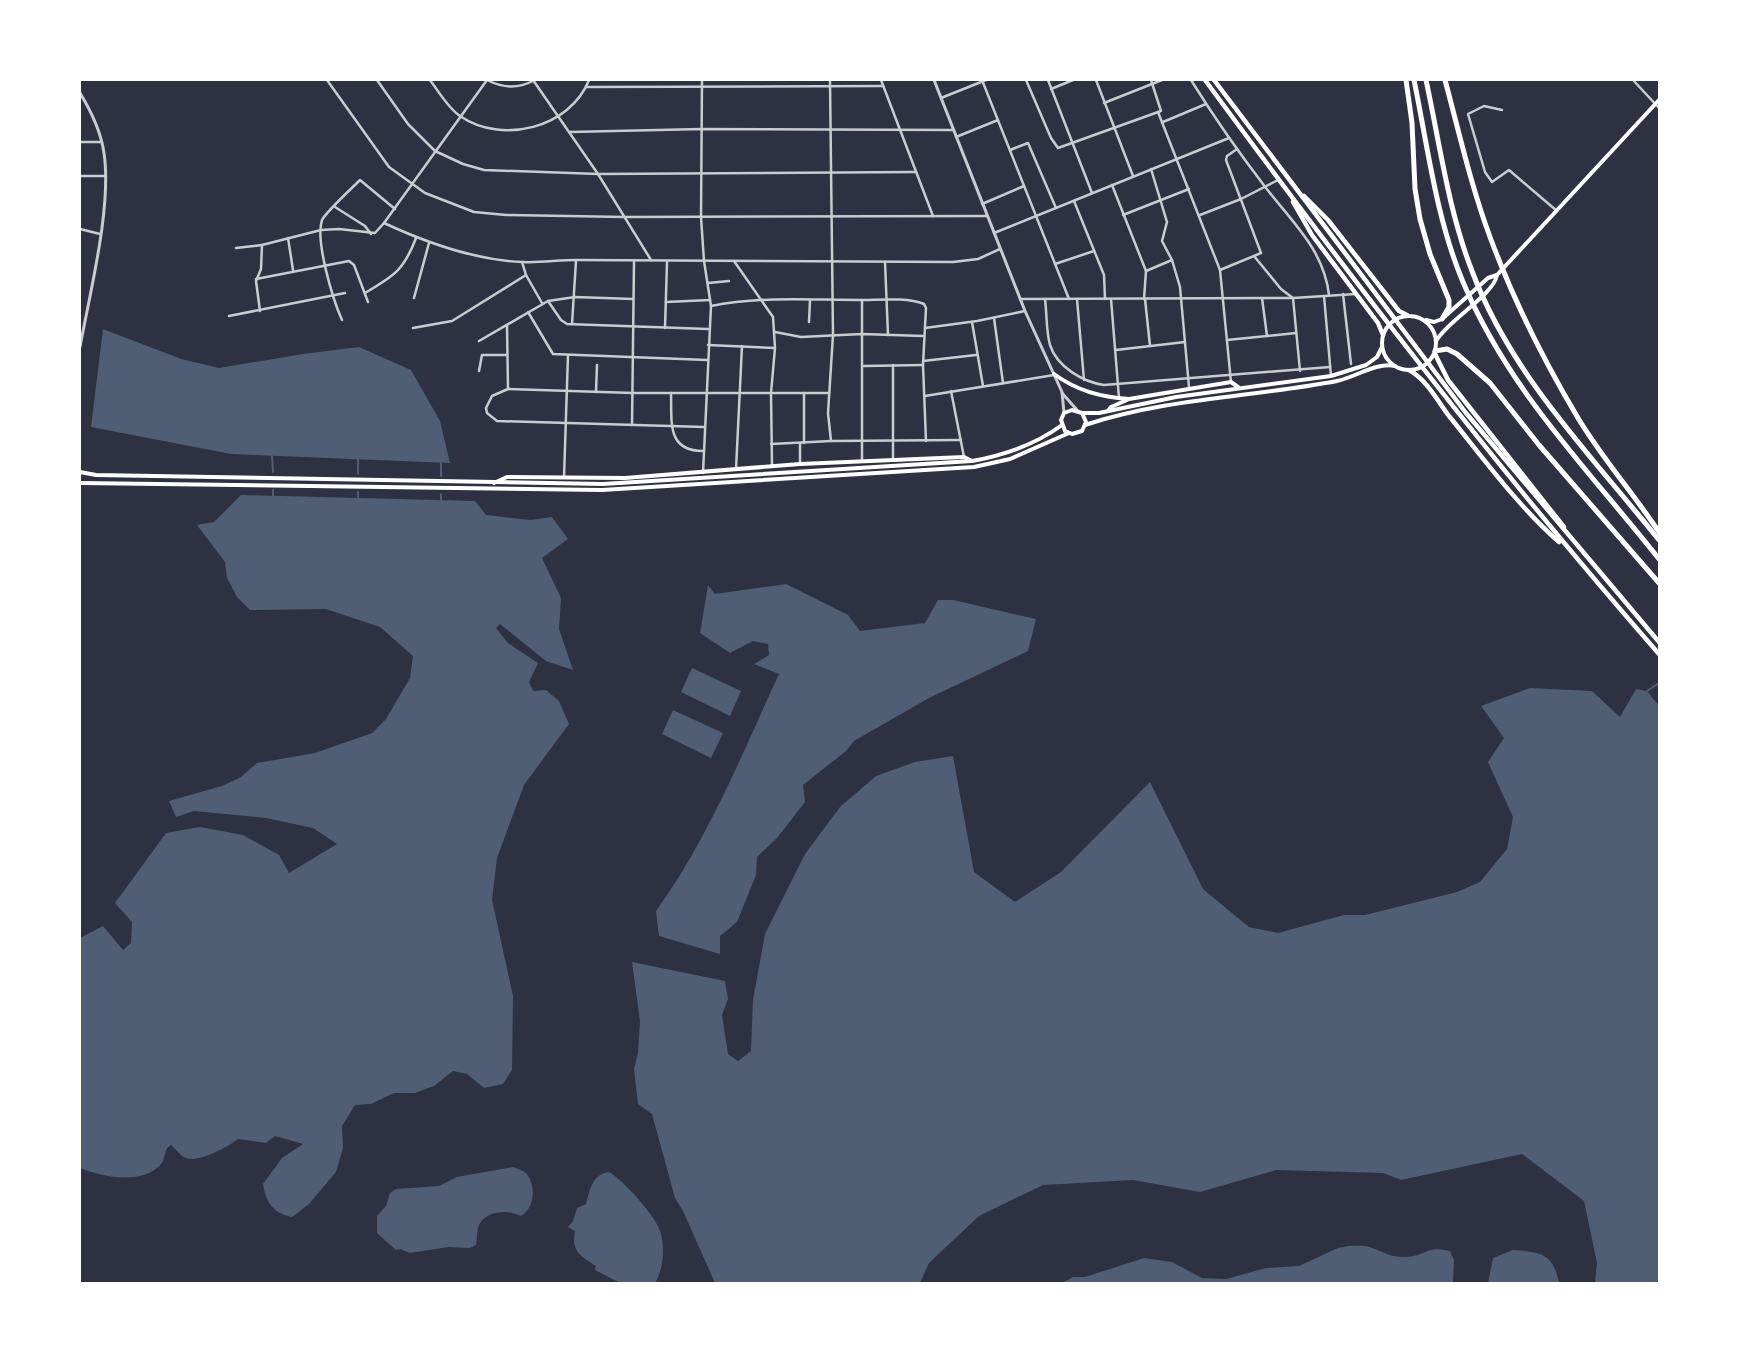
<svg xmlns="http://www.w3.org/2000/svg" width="1739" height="1363" font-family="Mulish,sans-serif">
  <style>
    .water { fill: #4f5d75 }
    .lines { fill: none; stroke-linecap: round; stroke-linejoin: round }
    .stream { stroke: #4f5d75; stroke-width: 2 }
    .minor { stroke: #caccd0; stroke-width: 2.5 }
    .tertiary { stroke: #caccd0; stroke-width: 3 }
    .secondary { stroke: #fff; stroke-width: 4 }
    .trunk { stroke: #fff; stroke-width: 4.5 }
    .motorway { stroke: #fff; stroke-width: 5 }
  </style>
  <rect width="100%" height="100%" fill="#2d3142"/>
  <g class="water">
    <polygon points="103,329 181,359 219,368 303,354 359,347 411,370 440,421 450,463 231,454 91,427"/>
    <path d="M 241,495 L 475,501 L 486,515 L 530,520 L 552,517 L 568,539 L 542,558 L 561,598 L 559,629 L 573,670 L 546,661 L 500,624 L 496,628 L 508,643 L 538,663 L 529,682 L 533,691 L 546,690 L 559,701 L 569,724 L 524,785 L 497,858 L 492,900 L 513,996 L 512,1070 L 503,1084 L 484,1088 L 467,1074 L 453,1071 L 434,1086 L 415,1093 L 394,1093 L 371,1104 L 355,1105 L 342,1126 L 343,1148 L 336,1172 L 309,1204 L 292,1217 C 273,1213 266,1203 263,1184 L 282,1158 L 303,1144 L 275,1136 L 266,1143 L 238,1139 C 228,1147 199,1163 186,1158 C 180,1156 176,1149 171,1145 L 167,1148 C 165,1152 164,1159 162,1163 C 144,1186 102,1177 80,1168 L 80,938 L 103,926 L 123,950 L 131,943 L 132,922 L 115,903 L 166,833 L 200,827 L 243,835 L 279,855 L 289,873 L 337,844 L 313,828 L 266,818 L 194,811 L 176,817 L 169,801 L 222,786 L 241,777 L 257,763 L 315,753 L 372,733 L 386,719 L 410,678 L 413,656 L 380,627 L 326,609 L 250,610 L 237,597 L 227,578 L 225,562 L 197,525 L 214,522 Z"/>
    <path d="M 786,584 L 848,615 L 860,631 L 925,623 L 938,600 L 953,600 L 1036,619 L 1028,651 L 929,698 L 854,741 L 846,751 L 803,785 L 805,802 L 777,838 L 757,857 L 756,875 L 737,922 L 720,936 L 720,954 L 659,936 L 656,911 C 708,839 742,754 779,674 L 754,664 L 769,655 L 768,644 L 753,641 L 730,653 L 700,633 L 708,585 L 715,594 Z"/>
    <polygon points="692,668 741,691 730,716 681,692"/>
    <polygon points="1530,688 1592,691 1620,717 1636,689 1647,691 1659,706 1659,1283 1595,1283 1597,1263 1584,1201 1522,1154 1401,1180 1383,1173 1276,1170 1200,1192 1133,1180 1043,1185 979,1216 929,1263 920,1283 715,1283 683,1211 675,1198 652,1114 638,1104 634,1069 638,1053 640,1021 632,962 725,981 728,999 722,1015 728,1054 738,1061 751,1051 753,1000 765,934 805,854 840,807 876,776 915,762 953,756 974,872 1015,902 1061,872 1150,782 1203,889 1249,927 1278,933 1344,915 1365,915 1457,892 1480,882 1507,849 1513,817 1488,762 1504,738 1481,706"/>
    <polygon points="673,710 723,733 711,758 662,734"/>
    <path d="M 513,1167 C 517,1169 523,1170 527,1174 C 536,1186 535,1208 521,1216 C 510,1210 487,1209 479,1225 C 477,1230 477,1239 476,1245 L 470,1248 L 448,1247 L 410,1253 L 400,1249 L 396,1250 L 377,1233 L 377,1216 L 386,1206 L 390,1193 L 396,1189 L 439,1186 L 457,1177 Z"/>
    <path d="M 609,1172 C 623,1180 658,1218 661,1234 C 665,1250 663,1270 655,1283 L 620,1283 L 595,1270 L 596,1266 C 581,1256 571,1252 575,1231 L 568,1227 L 573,1221 L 577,1208 L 586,1204 C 590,1190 592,1174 609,1172 Z"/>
    <path d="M 1349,1246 C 1357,1246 1365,1245 1372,1248 C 1384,1252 1392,1258 1406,1257 C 1426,1256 1426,1245 1450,1251 L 1454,1260 L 1453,1283 L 1062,1283 L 1073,1277 L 1085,1277 L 1144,1258 L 1172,1262 L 1202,1278 L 1226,1279 L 1266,1268 L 1299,1266 L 1338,1248 Z"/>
    <path d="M 1513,1250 C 1541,1252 1553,1253 1559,1283 L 1488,1283 L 1493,1258 Z"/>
  </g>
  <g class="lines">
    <g class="stream">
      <polyline points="272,456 273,472"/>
      <polyline points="441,462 441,476"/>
      <polyline points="358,474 358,459"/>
      <polyline points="273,490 273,496"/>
      <polyline points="441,494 441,500"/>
      <polyline points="358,498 358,492"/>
      <polyline points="1647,691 1659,683"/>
    </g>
    <g class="minor">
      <polyline points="327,80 389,167 425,193 474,212 506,215 625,217 987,216"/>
      <polyline points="377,80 408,124 435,151 463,164 484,170 598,174 916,172"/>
      <path d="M 430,80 C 439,92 448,108 460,116 C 502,145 570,128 589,80"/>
      <path d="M 487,80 C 503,88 517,89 533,81"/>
      <polyline points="533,80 598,174 651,260"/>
      <polyline points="702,80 701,217 704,261 711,306 703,473"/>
      <polyline points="830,80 833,335 828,413 831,441 961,440"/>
      <polyline points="881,80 933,216"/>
      <polyline points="982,80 1069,299"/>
      <polyline points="1026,80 1051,138 1058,148 1161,111 1151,80"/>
      <polyline points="1048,80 1092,193"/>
      <polyline points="1096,80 1133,176"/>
      <path d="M 1191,80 C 1214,117 1239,153 1266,188 C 1292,222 1324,250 1329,295"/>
      <polyline points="1633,80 1659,108"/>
      <polyline points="586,87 883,86"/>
      <polyline points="1051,89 1073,80"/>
      <polyline points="941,98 986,80"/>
      <polyline points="1104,103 1162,80"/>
      <polyline points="1502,110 1484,106 1468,114 1485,172 1492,182 1509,170 1557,211"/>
      <polyline points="1158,112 1220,270 1231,382"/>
      <polyline points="1163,122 1206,104"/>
      <polyline points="570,132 702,129 953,130"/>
      <polyline points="956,137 998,120"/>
      <polyline points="80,142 102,142"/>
      <polyline points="1010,150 1028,143 1056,208"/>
      <polyline points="1151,169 1167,222 1162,241 1172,260 1180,287 1189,387"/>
      <polyline points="80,176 105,176"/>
      <polyline points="1112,185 1146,271 1144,299"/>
      <polyline points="1074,201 1104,275 1105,299"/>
      <polyline points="982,204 1024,186"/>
      <polyline points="335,207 365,226 371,234"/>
      <polyline points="1123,215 1189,189"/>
      <polyline points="1200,215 1241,199 1278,180"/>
      <path d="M 384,223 C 427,243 474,260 522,262 C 540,263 558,260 576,260 L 953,262 L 978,259 L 1000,249"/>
      <polyline points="80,229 100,234"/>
      <polyline points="994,233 1229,138"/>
      <polyline points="288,238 293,270"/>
      <polyline points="236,248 262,245"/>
      <polyline points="1254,256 1281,289 1293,298 1300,371"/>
      <polyline points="734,261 773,317 775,348"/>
      <polyline points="522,262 526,275 542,303"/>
      <polyline points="885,262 888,335"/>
      <polyline points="1055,264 1094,251"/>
      <polyline points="1220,270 1261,253 1226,160 1227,156 1237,149"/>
      <polyline points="1146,271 1172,260"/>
      <polyline points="256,279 349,261 354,265 368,302"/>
      <polyline points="708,283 729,281"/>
      <path d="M 365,293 C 394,276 404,270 416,238"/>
      <polyline points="1343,294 1351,364"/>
      <polyline points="1324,296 1331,376"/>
      <polyline points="414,298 429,243"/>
      <polyline points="1262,298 1267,336"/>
      <polyline points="1020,299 1293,298 1356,294"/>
      <path d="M 1045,299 C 1047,314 1046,331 1050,345 C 1057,367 1083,382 1104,385 L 1330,367"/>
      <polyline points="1077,299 1084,380"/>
      <polyline points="1111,299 1119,398"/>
      <polyline points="1145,299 1150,346"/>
      <polyline points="548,301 561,320 567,324 708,329"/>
      <polyline points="666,302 710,300"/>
      <path d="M 711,306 C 759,296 810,300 860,300 C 879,300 906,297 924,304 L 926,308 L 923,365 L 926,441"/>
      <polyline points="260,311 256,281 261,269 262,245 321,230 339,229 375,233 384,223 487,80"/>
      <polyline points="528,312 553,354 707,360"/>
      <polyline points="229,316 345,293"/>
      <polyline points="994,318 1003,383"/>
      <path d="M 342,320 C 333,300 315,241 322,220 C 326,212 352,188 360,180 L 395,209"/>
      <polyline points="809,322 810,300"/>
      <polyline points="972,322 983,386"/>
      <polyline points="572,324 576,261"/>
      <polyline points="507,326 508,389"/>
      <polyline points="413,328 452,321 526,275"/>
      <polyline points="665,328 667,262"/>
      <polyline points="925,328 977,321 1025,311"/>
      <polyline points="775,332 801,337 862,334 923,336"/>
      <polyline points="1227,340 1296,333"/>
      <polyline points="479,341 548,301 575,297 633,299"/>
      <polyline points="708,345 775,348 771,393 772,466"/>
      <polyline points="1116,350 1185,342"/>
      <polyline points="923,361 976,355"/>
      <polyline points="864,366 923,365"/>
      <polyline points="479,371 482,355 506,355"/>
      <polyline points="951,391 964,457"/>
      <polyline points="596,392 597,365"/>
      <path d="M 671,393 C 672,421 666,451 703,451"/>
      <polyline points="925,396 1054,375"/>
      <polyline points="632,425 634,262"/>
      <polyline points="704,427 497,421 487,413 486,408 492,396 508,389 633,393 829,393"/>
      <polyline points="804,443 804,393"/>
      <polyline points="771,444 831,441"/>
      <polyline points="893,460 893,365"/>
      <polyline points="862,461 862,300"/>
      <polyline points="800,464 800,443"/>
      <polyline points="736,469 742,346"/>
      <polyline points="564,477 568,355"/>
    </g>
    <g class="tertiary">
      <polyline points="934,80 1025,311 1062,392 1064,413"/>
      <path d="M 80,93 C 91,111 101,132 104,153 C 112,207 90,292 80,347"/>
      <polyline points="1062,393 1077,410"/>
    </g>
    <g class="secondary">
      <circle cx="1409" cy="343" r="27"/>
      <polyline points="1426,320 1434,322 1442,319 1488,278 1497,275"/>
      <path d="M 1436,341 C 1449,319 1493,296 1497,275 L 1659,100"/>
      <path d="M 1054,374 C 1077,391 1101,397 1129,399 L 1231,382 L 1238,387"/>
      <polyline points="1108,411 1111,407 1127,400"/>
      <polyline points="1082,413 1086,422 1082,431 1072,434 1065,431 1061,420 1064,413 1072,410 1082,413 1099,413 1176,397 1331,376 1366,365 1377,357 1382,347"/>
      <path d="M 1085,425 C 1167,398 1253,397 1337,381 C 1356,377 1376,362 1395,366"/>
      <path d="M 80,472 L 96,475 L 603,484 L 972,461 C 1005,455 1035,445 1062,425"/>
      <polyline points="80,483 602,490 974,467 1010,459 1069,433"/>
      <polyline points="494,483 507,477 625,478 800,464 964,457 972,461"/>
    </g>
    <g class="trunk">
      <path d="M 1205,80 C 1350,277 1498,470 1659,654"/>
      <polyline points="1214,80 1466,413 1659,642"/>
      <polyline points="1304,196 1328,220 1399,311 1407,315"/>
      <polyline points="1293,202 1312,235 1378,323 1383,335"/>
      <polyline points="1435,354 1448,380 1564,527"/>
      <path d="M 1409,370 C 1427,380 1437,400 1449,416 C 1484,459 1517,505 1559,542"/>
    </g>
    <g class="motorway">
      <polyline points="1406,80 1412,123 1415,189 1420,219 1430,254 1449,300 1449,307 1442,319"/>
      <path d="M 1414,80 C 1428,148 1436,218 1463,282 C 1509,391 1587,468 1659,559"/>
      <path d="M 1426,80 C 1440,145 1448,209 1472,271 C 1511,375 1591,455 1659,540"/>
      <path d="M 1445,80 C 1459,132 1471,186 1490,237 C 1513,299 1544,361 1578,418 C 1602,458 1633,493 1659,532"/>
      <polyline points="1435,351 1447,349 1457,354 1490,383 1539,445 1659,583"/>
    </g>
  </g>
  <rect width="1739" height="1363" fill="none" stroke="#ffffff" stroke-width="162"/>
</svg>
